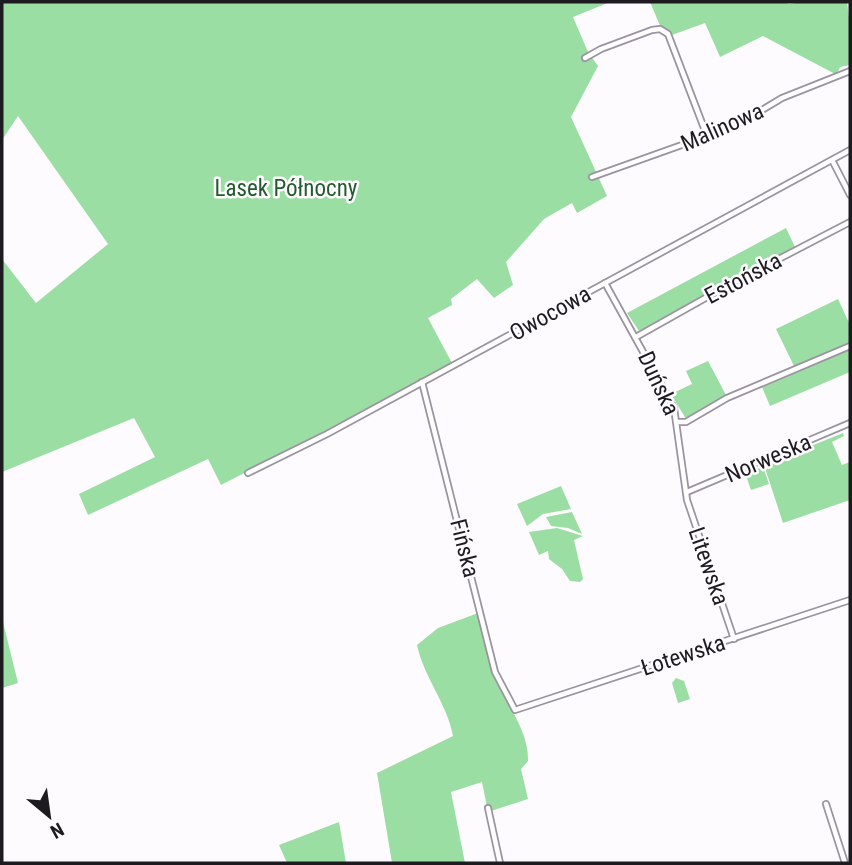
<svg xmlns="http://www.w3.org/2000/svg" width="852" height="865" font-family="'Roboto Condensed',sans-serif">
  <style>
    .green { fill: #9bdea3 }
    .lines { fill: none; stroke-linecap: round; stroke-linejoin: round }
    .minor-casing { stroke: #9c93a0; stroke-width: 8 }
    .minor { stroke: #fff; stroke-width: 4.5 }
    .labels { text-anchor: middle; stroke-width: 5; stroke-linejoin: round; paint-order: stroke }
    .street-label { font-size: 23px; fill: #1e1b20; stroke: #fdfbfe }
    .park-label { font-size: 23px; fill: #235b2e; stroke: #fdfbfe }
  </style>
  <rect width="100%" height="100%" fill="#fdfbfe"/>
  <g class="green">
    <polygon points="2,2 610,2 573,17 588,52 598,66 571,117 607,196 577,213 572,203 544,219 506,262 513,285 494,298 477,279 451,299 452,305 428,318 453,365 221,485 208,459 88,515 79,494 155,457 134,418 2,472 2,259 36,303 108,244 18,116 2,140"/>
    <polygon points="650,2 785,2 789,4 803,2 847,2 850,25 850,65 840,67 837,75 763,36 720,57 705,23 672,35 661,28"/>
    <polygon points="786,228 795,247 639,331 627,313"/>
    <polygon points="838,299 850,325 850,342 794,366 776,329"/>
    <polygon points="850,348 850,372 770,406 762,387"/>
    <polygon points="708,361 727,397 686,419 671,394 692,384 686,371"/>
    <polygon points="843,433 844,436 832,442 842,465 850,462 850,500 783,523 764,465"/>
    <polygon points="763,467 769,484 751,490 745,473"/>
    <polygon points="561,486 571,509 543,514 527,526 517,504"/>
    <polygon points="572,512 582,534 568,528 551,526 546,517"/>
    <polygon points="557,528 583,536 574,540 583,579 580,582 570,581 562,569 549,559 548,551 539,555 529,532"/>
    <path d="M 478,613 C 483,632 486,653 493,671 C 503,701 529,728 528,761 L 521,769 L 528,799 L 488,812 L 482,782 L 451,792 L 465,863 L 392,863 L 377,773 L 453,736 C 447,703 424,678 417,645 L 438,628 Z"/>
    <polygon points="2,618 18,683 2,688"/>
    <polygon points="676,678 684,681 690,699 678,703 672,683"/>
    <polygon points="339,822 346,863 287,863 279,845"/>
  </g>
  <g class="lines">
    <defs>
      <g id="minor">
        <polyline points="585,58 601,49 652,30 660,29 668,34 707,136"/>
        <polyline points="832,160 850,195"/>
        <polyline points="592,177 707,136 747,119 782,98 850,71"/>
        <polyline points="605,283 674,408 687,500 734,639"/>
        <polyline points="636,337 725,287 850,222"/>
        <polyline points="422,382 495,672 515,710 850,600"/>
        <polyline points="678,422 686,422 727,398 850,346"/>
        <polyline points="248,473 327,434 850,150"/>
        <polyline points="687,492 850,423"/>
        <polyline points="826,804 845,863"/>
        <polyline points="488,808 500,863"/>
      </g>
    </defs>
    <use href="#minor" class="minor-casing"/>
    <use href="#minor" class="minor"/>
  </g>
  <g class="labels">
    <g class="street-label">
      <text transform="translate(722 127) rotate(-24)" y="8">Malinowa</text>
      <text transform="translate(743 278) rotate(-28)" y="8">Estońska</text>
      <text transform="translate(550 313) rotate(-29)" y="8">Owocowa</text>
      <text transform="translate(659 383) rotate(65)" y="8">Duńska</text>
      <text transform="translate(768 458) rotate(-23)" y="8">Norweska</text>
      <text transform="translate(465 548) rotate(76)" y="8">Fińska</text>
      <text transform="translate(709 566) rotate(71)" y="8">Litewska</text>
      <text transform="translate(683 655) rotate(-18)" y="8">Łotewska</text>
    </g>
    <g class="park-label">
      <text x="286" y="196">Lasek Północny</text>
    </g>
  </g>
  <rect width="852" height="865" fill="none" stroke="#1e1b20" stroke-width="7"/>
  <g transform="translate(49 816) rotate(151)" stroke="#fdfbfe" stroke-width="5" paint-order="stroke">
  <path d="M0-5L12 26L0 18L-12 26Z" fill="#1e1b20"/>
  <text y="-10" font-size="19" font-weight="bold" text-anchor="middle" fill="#1e1b20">N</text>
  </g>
</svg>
